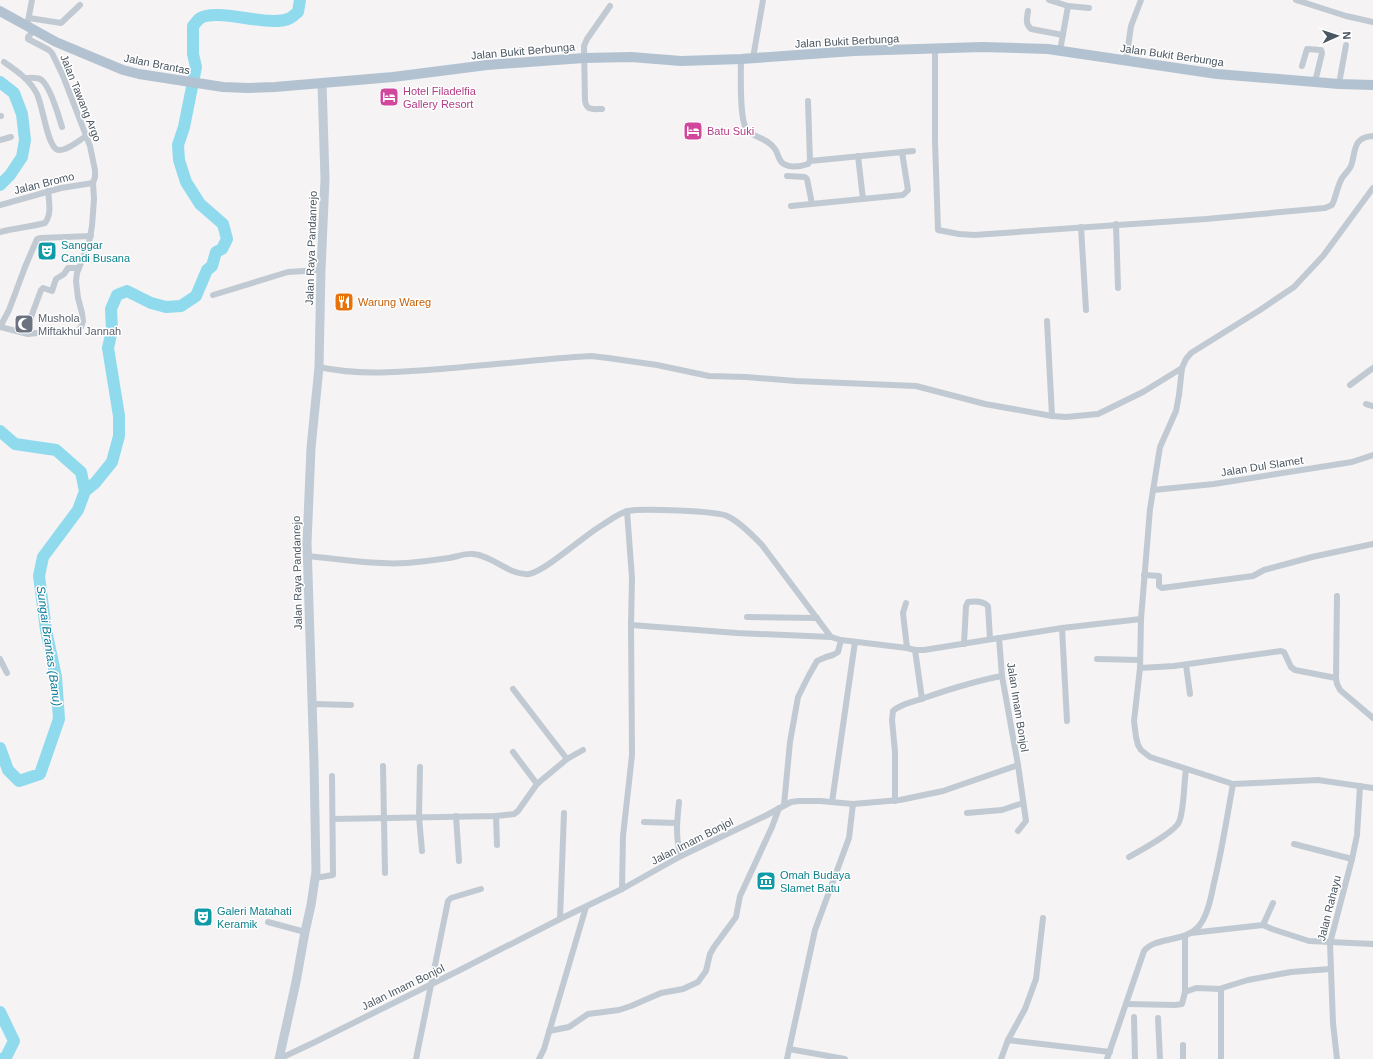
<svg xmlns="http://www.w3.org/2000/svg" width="1373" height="1059" font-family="Arial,sans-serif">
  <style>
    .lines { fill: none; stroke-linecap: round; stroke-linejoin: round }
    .river { stroke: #90daee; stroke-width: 12 }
    .minor { stroke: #c1cad2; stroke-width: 6 }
    .secondary { stroke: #c1cbd6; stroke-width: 9 }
    .primary { stroke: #b3c2d1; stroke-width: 10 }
    .labels { text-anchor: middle; stroke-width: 3; stroke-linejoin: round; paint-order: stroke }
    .street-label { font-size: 11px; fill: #4a5661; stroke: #fff }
    .hotel-label { font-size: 11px; fill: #b23c85; stroke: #fff; text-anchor: start }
    .culture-label { font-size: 11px; fill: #0d838f; stroke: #fff; text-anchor: start }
    .food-label { font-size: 11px; fill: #c56008; stroke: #fff; text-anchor: start }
    .worship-label { font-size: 11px; fill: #5b616d; stroke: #fff; text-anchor: start }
    .water-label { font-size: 12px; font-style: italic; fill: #0c7c9b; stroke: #fff }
  </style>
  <rect width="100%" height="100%" fill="#f5f3f3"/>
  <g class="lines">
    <g class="river">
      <polyline points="0,82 14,93 22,114 25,140 22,157 10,175 0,185"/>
      <polyline points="0,431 15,444 56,450 81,472 85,491 78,510 43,557 39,576 46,630 56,677 59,719 40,774 19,781 8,770 0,748"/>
      <path d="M 85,491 L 95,483 L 112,462 L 119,436 L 119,416 L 108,348 L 112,330 L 111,309 L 117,295 L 127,291 L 151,303 L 166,307 L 181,306 L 196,296 L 207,270 L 212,266 L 216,252 L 222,249 L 227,239 L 223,224 L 200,204 L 186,182 L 179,160 L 178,145 L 184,127 L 196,67 L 193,54 L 193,26 C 195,24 197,21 199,19 C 216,7 266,27 288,19 C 292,18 295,14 298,12 L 300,0"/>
      <polyline points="0,1012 14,1041 6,1057 2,1059"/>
    </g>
    <g class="minor">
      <polyline points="1049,0 1068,6 1089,8"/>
      <polyline points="1296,0 1346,16 1373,22"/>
      <path d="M 1028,11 C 1027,18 1025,24 1031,29 L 1063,35"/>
      <polyline points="29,18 61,23 80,5"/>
      <polyline points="28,21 32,0"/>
      <path d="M 935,50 L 935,141 L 938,230 L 959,234 L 974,235 L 1206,219 L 1325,208 L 1332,205 C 1336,197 1337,187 1342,178 C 1345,174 1349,170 1351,166 C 1356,152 1352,137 1373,136"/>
      <polyline points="1060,51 1068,6"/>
      <polyline points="753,58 763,0"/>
      <path d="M 741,59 C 741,73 739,120 747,130 C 754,138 768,138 775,149 C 777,152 778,156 780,160 C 785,169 800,167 808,164 L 810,161 L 808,101"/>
      <polyline points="1126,61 1131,26 1141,0"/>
      <path d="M 4,62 C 17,71 30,80 37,94 C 43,107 47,143 56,149 C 63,154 80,140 86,136"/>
      <polyline points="1302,66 1307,49 1321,50 1322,53 1315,82"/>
      <path d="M 25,78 C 29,78 36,77 40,79 C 50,84 59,117 62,127"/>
      <polyline points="1339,84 1346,45"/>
      <path d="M 602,109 C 593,109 587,111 585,101 L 584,46 L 587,39 L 610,6"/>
      <polyline points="0,116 1,116"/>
      <polyline points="0,140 11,137"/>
      <polyline points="858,156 863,199"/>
      <polyline points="810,161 913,151"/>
      <polyline points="787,176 805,177 807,179 812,204"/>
      <polyline points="1373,188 1323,256 1294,287 1260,310 1191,353 1186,359 1182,368 1179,395 1176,411 1160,447 1150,509 1141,619 1140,668 1134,721 1136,737 1138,745 1141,750 1150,757 1233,784 1318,780 1373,788"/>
      <polyline points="0,205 61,188 93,183"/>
      <polyline points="791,206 903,195 908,190 902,152"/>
      <polyline points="1116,224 1118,288"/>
      <polyline points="1081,227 1086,310"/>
      <path d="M 0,232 C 15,228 30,227 45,223 C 52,214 49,202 48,191"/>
      <polyline points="213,295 288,272 321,270"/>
      <polyline points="1047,321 1052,416"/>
      <polyline points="0,327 28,334 55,331 70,333 77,331 81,327 83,321 82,313 78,298 76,281 77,273 89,243 92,226 94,199 93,183 95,177 95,170 90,146 63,76 52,53 49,50 28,39 28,37 34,30"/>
      <polyline points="0,327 9,310 25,267 37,239 40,238 91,236"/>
      <polyline points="28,334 31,317 41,290 43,288 52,291 56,279 64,274 68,268 79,268"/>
      <path d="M 319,367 C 359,376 401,372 441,369 C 491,365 541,359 591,356 L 608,358 L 657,365 L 709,376 L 746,377 L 796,381 L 916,386 L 985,404 L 1052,416 L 1066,417 L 1098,414 L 1143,392 L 1182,368"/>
      <polyline points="1350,385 1373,368"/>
      <polyline points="1366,404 1373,406"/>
      <polyline points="1153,490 1214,484 1352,462 1373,455"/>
      <polyline points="627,511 632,578 631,625"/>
      <path d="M 307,556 C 341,559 373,565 407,563 C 421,562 435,560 449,558 C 456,557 465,553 473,554 C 492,555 510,576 529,574 C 545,571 583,537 599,527 C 608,522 618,513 628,511 C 641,508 717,511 727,516 C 740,522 752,535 762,545 L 831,637 L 841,640 L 907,648 L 915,650 L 924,650 L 1062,628 L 1141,619"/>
      <polyline points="1144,575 1159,576 1159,586 1162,588 1253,576 1264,570 1312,557 1373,544"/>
      <polyline points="906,603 903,613 907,648"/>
      <polyline points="747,617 817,618"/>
      <polyline points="1062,628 1067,721"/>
      <path d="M 964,644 L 966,606 L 968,602 C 974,601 983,601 988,606 L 990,639"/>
      <polyline points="915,650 922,699"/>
      <polyline points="0,659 7,673"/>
      <polyline points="1097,659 1140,660"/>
      <polyline points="1186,665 1190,694"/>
      <polyline points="1140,668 1174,666 1281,651 1284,652 1291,667 1295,670 1336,678 1337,684 1340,690 1373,718"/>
      <polyline points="1336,678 1337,596"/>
      <polyline points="513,689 567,759 583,750"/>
      <polyline points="313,704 351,705"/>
      <polyline points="1018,765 1026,821 1018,831"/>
      <polyline points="383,766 385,873"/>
      <polyline points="420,767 419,817 422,851"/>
      <polyline points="537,784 567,759"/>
      <path d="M 895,801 L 895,752 L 892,720 L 893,711 C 902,703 914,702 924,698 C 950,689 975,681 1002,676"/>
      <path d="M 679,802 C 677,821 675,838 681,856"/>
      <polyline points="832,802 855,642"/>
      <polyline points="784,805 790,742 798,697 808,677 817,661 826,657 833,655 838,652 841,640"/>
      <polyline points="967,813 1002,810 1023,803"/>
      <polyline points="456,816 459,861"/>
      <polyline points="496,816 497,845"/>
      <polyline points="333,819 496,816 514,814 518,811 537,784 513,752"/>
      <polyline points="644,822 676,823"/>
      <polyline points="1294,844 1352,859"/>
      <path d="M 1129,857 C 1139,851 1175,832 1179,822 C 1184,812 1184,782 1186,769"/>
      <polyline points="315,878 333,875 333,873 332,776"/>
      <polyline points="622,889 623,836 632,755 631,625 737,633 831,637"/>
      <polyline points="560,919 564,813"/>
      <polyline points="268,922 305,932"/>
      <polyline points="1263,925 1273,903"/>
      <polyline points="1191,933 1263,925 1272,929 1309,941 1373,944"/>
      <polyline points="1185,992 1196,988 1221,989"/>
      <polyline points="1126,1004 1175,1005 1182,1004 1185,992 1185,936"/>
      <polyline points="1134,1017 1135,1059"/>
      <polyline points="1158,1018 1160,1059"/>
      <polyline points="549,1031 569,1027 588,1014 619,1010 631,1006 661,993 683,989 698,982 706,971 710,954 714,947 736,917 740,896 772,827 779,808"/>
      <polyline points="1008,1040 1025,1009 1036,979 1043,918"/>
      <polyline points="1183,1045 1183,1059"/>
      <polyline points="789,1049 845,1059"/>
      <polyline points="279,1059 315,1042 458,971 560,919 622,889 681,856 765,816 791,802 799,801 820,801 853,804 900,800 943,791 1018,765 1002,676 999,638"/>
      <polyline points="416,1059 448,901 451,898 481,889"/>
      <polyline points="539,1059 544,1049 586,907"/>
      <polyline points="787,1059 815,930 849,838 853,804"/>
      <polyline points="1001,1059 1008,1040 1110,1052"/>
      <path d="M 1107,1059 L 1144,951 C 1156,936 1185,943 1199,926 C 1208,915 1211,897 1214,883 C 1222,850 1227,817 1233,784"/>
      <polyline points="1221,1059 1221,991 1222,988 1248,980 1291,972 1330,969"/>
      <polyline points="1337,1059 1333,1023 1330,943 1352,859 1357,835 1360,786"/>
    </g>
    <polyline class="secondary" points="279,1059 296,982 305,932 311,905 316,872 314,763 307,543 311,448 319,367 321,270 325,179 322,83"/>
    <polyline class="primary" points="0,11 56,42 123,70 139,74 223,87 248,88 275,87 393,77 487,65 584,58 631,57 681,61 741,59 854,51 982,47 1048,49 1217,74 1339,84 1373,85"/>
  </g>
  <defs>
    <symbol id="hotel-square" viewBox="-11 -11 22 22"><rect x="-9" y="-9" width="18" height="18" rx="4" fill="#d1479c" stroke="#fff"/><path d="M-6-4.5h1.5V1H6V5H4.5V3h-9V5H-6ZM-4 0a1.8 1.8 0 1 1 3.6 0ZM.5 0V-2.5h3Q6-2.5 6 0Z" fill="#fff"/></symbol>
    <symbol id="theatre-square" viewBox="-11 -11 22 22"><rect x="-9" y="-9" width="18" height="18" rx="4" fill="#0f9aa8" stroke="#fff"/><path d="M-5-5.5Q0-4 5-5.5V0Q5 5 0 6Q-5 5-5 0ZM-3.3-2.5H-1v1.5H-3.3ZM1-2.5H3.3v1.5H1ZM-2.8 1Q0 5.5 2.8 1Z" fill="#fff"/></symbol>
    <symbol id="restaurant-square" viewBox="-11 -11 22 22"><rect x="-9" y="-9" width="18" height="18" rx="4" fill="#e8710a" stroke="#fff"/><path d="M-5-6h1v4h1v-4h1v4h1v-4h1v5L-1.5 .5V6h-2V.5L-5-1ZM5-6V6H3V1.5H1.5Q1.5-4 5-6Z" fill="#fff"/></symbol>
    <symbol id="mosque-square" viewBox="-11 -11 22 22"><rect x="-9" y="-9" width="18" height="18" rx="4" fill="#6b7280" stroke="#fff"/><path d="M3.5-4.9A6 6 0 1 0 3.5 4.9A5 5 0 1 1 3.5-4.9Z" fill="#fff"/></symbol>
    <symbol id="museum-square" viewBox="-11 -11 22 22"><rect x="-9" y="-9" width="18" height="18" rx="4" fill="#0f9aa8" stroke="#fff"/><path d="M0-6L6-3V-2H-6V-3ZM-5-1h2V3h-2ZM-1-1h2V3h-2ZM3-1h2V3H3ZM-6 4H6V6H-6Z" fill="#fff"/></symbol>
  </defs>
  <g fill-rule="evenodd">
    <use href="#hotel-square" x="378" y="86" width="22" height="22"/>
    <use href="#hotel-square" x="682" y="120" width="22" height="22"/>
    <use href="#theatre-square" x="36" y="240" width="22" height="22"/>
    <use href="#restaurant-square" x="333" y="291" width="22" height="22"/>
    <use href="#mosque-square" x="13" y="313" width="22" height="22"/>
    <use href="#museum-square" x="755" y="870" width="22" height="22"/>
    <use href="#theatre-square" x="192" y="906" width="22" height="22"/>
  </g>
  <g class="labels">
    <g class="street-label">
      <text transform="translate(847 41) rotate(-3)" y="4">Jalan Bukit Berbunga</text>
      <text transform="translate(523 51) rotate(-5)" y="4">Jalan Bukit Berbunga</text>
      <text transform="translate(1172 55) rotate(8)" y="4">Jalan Bukit Berbunga</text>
      <text transform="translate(157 64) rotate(11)" y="4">Jalan Brantas</text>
      <text transform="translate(81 98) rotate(68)" y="4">Jalan Tawang Argo</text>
      <text transform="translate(44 183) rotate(-14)" y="4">Jalan Bromo</text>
      <text transform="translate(311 248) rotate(-88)" y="4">Jalan Raya Pandanrejo</text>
      <text transform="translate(1262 466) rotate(-9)" y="4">Jalan Dul Slamet</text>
      <text transform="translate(297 573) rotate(-91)" y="4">Jalan Raya Pandanrejo</text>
      <text transform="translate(1018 707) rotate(81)" y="4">Jalan Imam Bonjol</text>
      <text transform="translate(692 841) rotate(-27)" y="4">Jalan Imam Bonjol</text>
      <text transform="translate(1329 908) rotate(-76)" y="4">Jalan Rahayu</text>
      <text transform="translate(403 987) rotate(-26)" y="4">Jalan Imam Bonjol</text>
    </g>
    <g class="hotel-label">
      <text x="403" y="95">Hotel Filadelfia<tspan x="403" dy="13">Gallery Resort</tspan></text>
      <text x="707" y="135">Batu Suki</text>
    </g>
    <g class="culture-label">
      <text x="61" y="249">Sanggar<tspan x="61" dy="13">Candi Busana</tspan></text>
      <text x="780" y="879">Omah Budaya<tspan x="780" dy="13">Slamet Batu</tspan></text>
      <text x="217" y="915">Galeri Matahati<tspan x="217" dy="13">Keramik</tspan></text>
    </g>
    <g class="food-label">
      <text x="358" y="306">Warung Wareg</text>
    </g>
    <g class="worship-label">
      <text x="38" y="322">Mushola<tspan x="38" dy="13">Miftakhul Jannah</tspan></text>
    </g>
    <g class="water-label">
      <text transform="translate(49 646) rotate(82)" y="4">Sungai Brantas (Banu)</text>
    </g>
  </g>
  <g transform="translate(1337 36) rotate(87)" stroke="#ffffff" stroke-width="3" paint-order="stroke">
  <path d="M0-3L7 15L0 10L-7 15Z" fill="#4a5661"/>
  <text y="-6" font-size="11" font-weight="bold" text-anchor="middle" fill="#4a5661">N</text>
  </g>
</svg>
